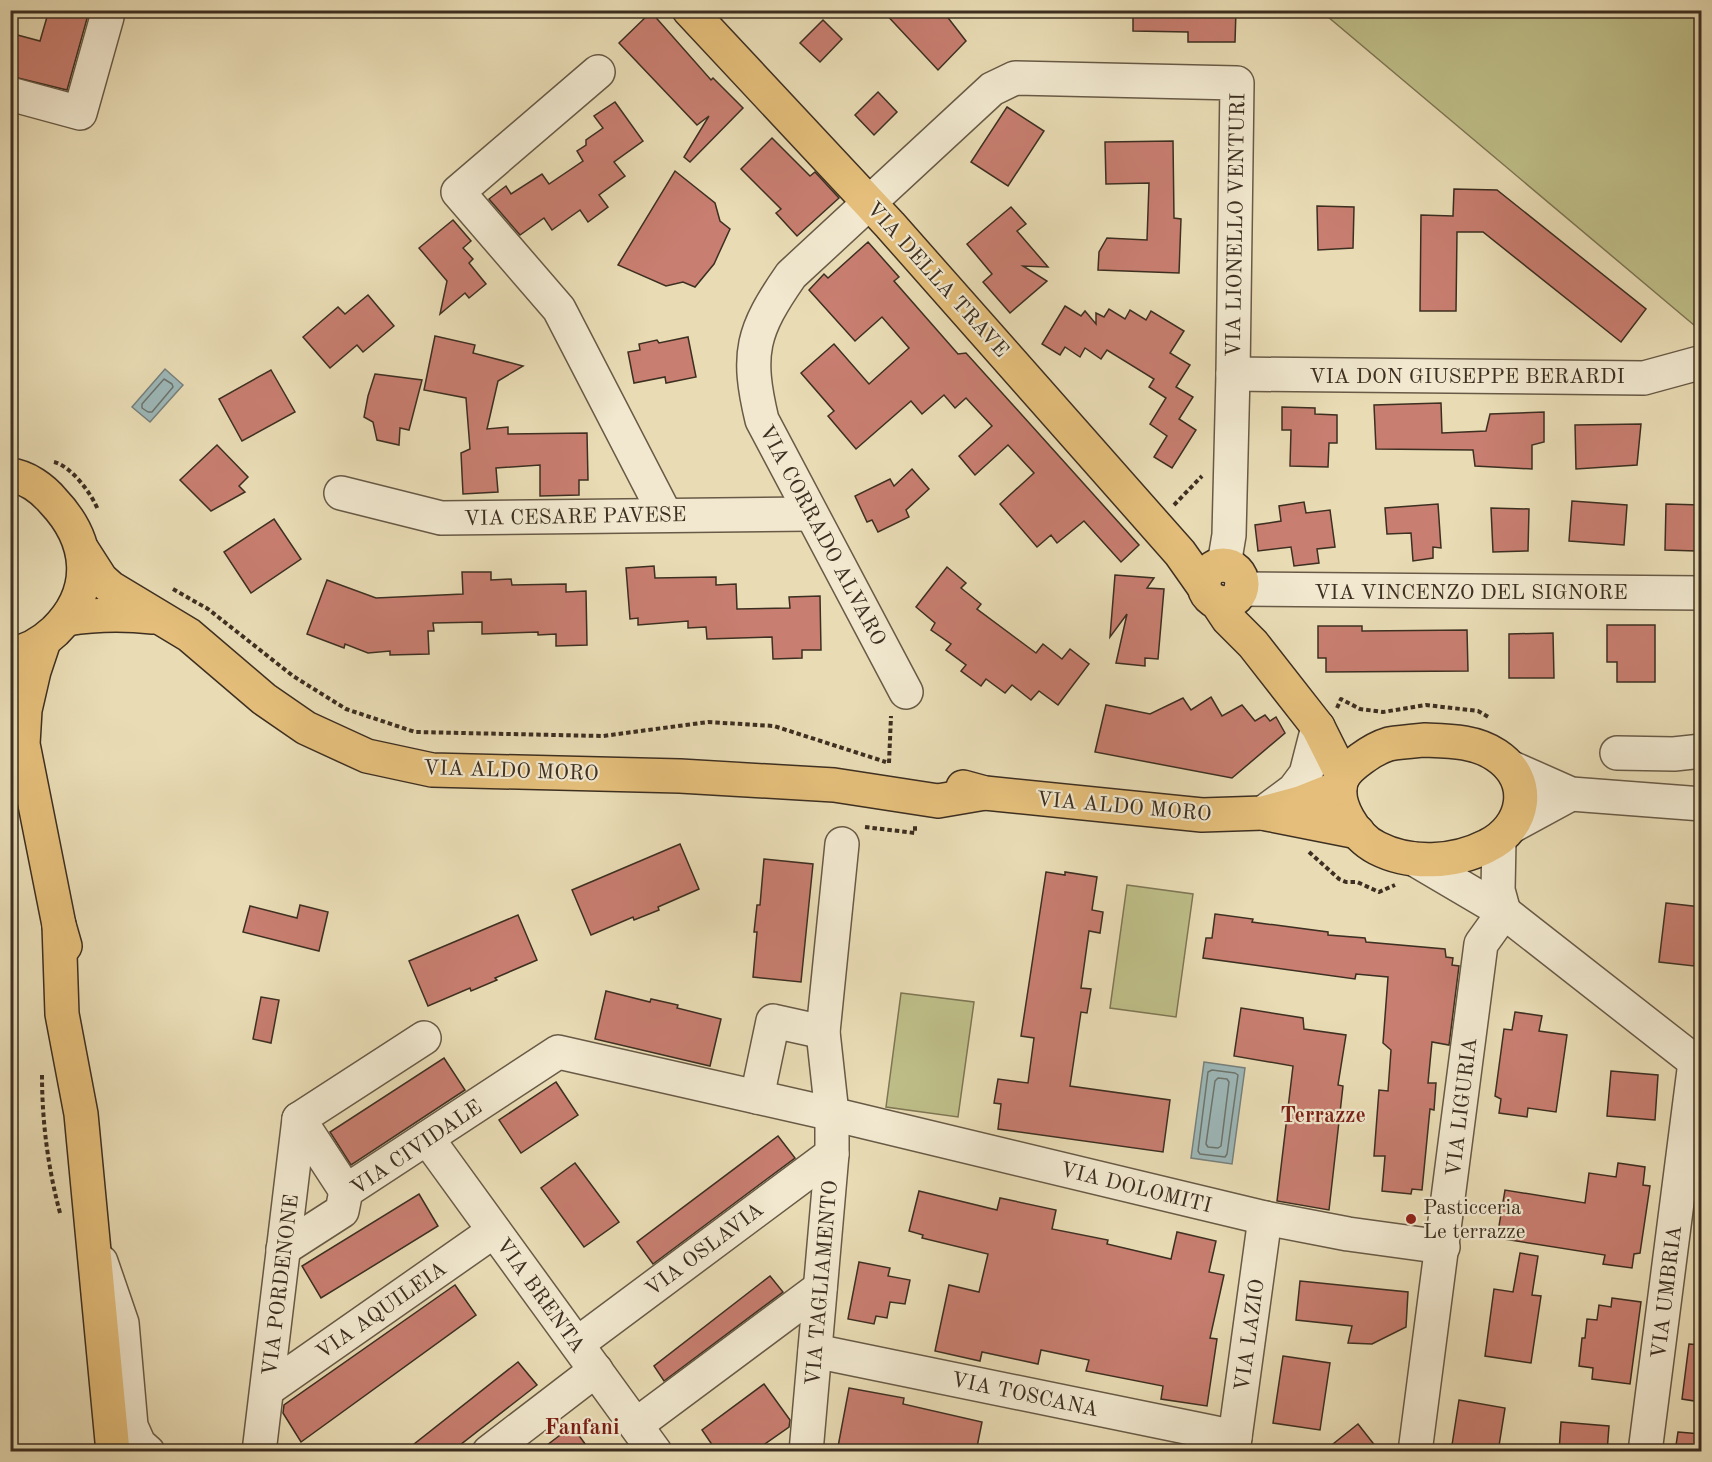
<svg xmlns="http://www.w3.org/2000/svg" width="1712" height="1462" font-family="'Old Standard TT',serif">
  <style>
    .green { fill: #bebe88; stroke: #7e7654; stroke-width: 1.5 }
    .water { fill: #9db8b9; stroke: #77817c; stroke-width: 1.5 }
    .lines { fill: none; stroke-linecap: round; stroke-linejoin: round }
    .shore { stroke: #6d746d; stroke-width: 1.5 }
    .building { fill: #c87e70; stroke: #3d2f21; stroke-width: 1.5 }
    .minor-casing { stroke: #685a46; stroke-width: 36 }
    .major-casing { stroke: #3d2f21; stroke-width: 36 }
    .path { stroke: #3d2f21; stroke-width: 4; stroke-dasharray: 4.5 3; stroke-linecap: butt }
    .minor { stroke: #f1e8cf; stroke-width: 33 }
    .major { stroke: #e4be7a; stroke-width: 33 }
    .poi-dot { fill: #8f2418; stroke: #f1e8cf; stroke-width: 2 }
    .labels { text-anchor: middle; stroke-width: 4.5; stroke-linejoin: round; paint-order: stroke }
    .street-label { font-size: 21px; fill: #3d2f21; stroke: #f1e8cf }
    .poi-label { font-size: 21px; fill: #3d2f21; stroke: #f1e8cf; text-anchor: start }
    .neighbourhood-label { font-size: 22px; font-weight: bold; fill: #7a1f14; stroke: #f1e8cf }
  </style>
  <rect width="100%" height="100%" fill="#e9dcb5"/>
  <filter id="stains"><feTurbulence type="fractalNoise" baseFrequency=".00333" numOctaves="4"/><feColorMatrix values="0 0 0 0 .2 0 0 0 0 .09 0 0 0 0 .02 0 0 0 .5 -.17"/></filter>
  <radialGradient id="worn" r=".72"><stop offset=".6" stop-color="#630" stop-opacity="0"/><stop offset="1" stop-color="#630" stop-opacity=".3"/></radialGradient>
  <g class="green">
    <polygon points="1321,11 1701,11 1701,331"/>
    <polygon points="1127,885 1193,894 1176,1017 1110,1008"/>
    <polygon points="901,993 974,1002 958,1117 886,1107"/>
  </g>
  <g class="water">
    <polygon points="165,369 183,385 150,422 132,407"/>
    <polygon points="1204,1062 1245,1068 1232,1164 1191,1158"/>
  </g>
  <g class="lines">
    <g class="shore">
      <polygon points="164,379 172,384 173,387 152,412 148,412 142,408 142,404"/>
      <polygon points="1212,1070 1235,1073 1238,1075 1227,1154 1225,1157 1200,1154 1198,1151 1208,1072"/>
      <polygon points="1218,1078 1227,1079 1229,1082 1221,1146 1218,1148 1208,1147 1206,1144 1215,1081"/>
    </g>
  </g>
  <g class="building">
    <polygon points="49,10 70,10 88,15 67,90 10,76 10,33 40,41"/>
    <polygon points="882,10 942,10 966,41 938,70"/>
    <polygon points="1133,10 1236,10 1235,42 1188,42 1188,32 1133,31"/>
    <polygon points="651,12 711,80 713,78 743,108 690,162 684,157 709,116 697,125 619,43"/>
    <polygon points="823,20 842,39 820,62 800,43"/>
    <polygon points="878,92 897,112 874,135 855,115"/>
    <polygon points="615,102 643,141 614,162 625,176 599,195 608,207 588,222 580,210 552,230 544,218 520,235 489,199 506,186 511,194 542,174 549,184 583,161 577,151 586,145 586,140 603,128 594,116"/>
    <polygon points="1007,107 1044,131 1008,186 971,162"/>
    <polygon points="772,138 810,176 815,172 839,198 797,236 776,213 781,209 741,169"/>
    <polygon points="1173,141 1174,218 1181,219 1179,273 1098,270 1099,252 1107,238 1147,240 1149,183 1106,184 1105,142"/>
    <polygon points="675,171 715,203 720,221 730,229 714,264 695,287 683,282 666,286 618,265"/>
    <polygon points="1454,189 1497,190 1646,309 1621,342 1483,232 1457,232 1456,311 1420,311 1421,215 1453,216"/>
    <polygon points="1317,206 1354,207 1353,248 1318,250"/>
    <polygon points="1011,207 1026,224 1017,231 1048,267 1023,266 1047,281 1010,313 983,282 992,274 967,244"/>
    <polygon points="453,220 471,241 463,248 473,259 469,263 486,284 469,298 465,293 440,314 447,281 419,248"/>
    <polygon points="868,242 899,277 894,281 958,354 966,353 1139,545 1121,562 1084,521 1057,543 1051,535 1037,547 1000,504 1034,473 1008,445 975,475 959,456 992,426 966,398 955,408 944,395 922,414 911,401 856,449 828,416 834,411 801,373 834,344 869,384 909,348 882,317 855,341 809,290 824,274 828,278"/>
    <polygon points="368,295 394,326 363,352 357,345 330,368 303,337 338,307 345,314"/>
    <polygon points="1065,306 1081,316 1085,311 1096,324 1096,313 1104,317 1109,309 1125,319 1130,310 1146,320 1151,311 1184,331 1170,353 1190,365 1176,387 1193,397 1179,419 1196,430 1172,468 1154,457 1167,436 1150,424 1166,398 1149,387 1154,379 1107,350 1101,359 1085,348 1080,357 1065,347 1060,355 1042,344"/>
    <polygon points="435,336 475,345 473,353 523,366 498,381 487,429 508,427 508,434 587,433 588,480 579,480 579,495 540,496 540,465 496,468 498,492 463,494 461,453 470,449 466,398 424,390"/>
    <polygon points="688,337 696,377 666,383 665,377 634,383 628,352 640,350 639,344 657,340 659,343"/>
    <polygon points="271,370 295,412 242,441 219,399"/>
    <polygon points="375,374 422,380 409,430 400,428 399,445 377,440 373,422 364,417 368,396"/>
    <polygon points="1441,403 1442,433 1486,431 1490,414 1544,412 1544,442 1532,445 1532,469 1475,466 1473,450 1376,449 1374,405"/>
    <polygon points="1282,407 1315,408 1315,414 1337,415 1337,443 1329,443 1328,467 1290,466 1291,430 1282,430"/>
    <polygon points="1641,424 1637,465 1576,469 1575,425"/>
    <polygon points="217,445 248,477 239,486 245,492 211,511 180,480"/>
    <polygon points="912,469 929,489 906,510 909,517 878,532 872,520 867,522 855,496 890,479 894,486"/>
    <polygon points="1572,501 1627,505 1624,545 1569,541"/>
    <polygon points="1304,502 1306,513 1330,510 1335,547 1317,549 1319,563 1294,566 1291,547 1258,551 1255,525 1281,521 1279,506"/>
    <polygon points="1438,504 1441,548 1433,547 1433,558 1413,561 1411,533 1387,534 1385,508"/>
    <polygon points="1666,504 1701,505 1701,545 1696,545 1696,551 1665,550"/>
    <polygon points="1491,508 1529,509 1528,551 1493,552"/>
    <polygon points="274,519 301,559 251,593 224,552"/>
    <polygon points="654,566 655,578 716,577 716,585 736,584 737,609 790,608 789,597 820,596 821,650 802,650 802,658 773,659 772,637 707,639 706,627 688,628 688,621 638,625 638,618 630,619 626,568"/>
    <polygon points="947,567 966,583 961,588 981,604 977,609 1036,653 1043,644 1062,659 1070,649 1089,664 1058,705 1039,691 1031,700 1012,685 1005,693 986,679 981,686 961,671 966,665 946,650 951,644 931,630 935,623 916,607"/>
    <polygon points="462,572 491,572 491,580 511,579 512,585 566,584 566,592 586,591 587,645 556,646 556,634 538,635 538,632 482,634 482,622 433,623 434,631 428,631 429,654 390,655 390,651 368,653 345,644 344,648 307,634 327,580 376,598 463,594"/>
    <polygon points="1115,575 1154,578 1147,588 1164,589 1158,659 1145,658 1145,666 1116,663 1127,614 1110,637"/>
    <polygon points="1607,625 1655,625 1655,682 1617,682 1617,662 1607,662"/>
    <polygon points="1318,626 1362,626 1362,631 1467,630 1468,671 1326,672 1326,658 1318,658"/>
    <polygon points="1553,633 1554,678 1509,678 1509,634"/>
    <polygon points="1211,697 1222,716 1242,705 1255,721 1265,715 1270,721 1276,717 1285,733 1232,778 1095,752 1106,705 1150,714 1183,698 1191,710"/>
    <polygon points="680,844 699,889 658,907 659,910 634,920 633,917 591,935 572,890"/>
    <polygon points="764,859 813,864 801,982 753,977 757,932 754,932 757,905 760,905"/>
    <polygon points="1046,872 1065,875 1065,872 1097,877 1092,910 1103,912 1100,933 1089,931 1081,988 1091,989 1087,1013 1081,1012 1070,1086 1170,1100 1163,1152 998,1129 1001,1104 994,1103 998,1079 1028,1083 1034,1038 1021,1036"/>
    <polygon points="1666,903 1701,907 1694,966 1659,962"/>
    <polygon points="300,905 328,912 319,951 243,932 250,906 297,918"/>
    <polygon points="1215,914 1253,919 1252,922 1328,932 1328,935 1365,938 1366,942 1445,949 1446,957 1453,958 1452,965 1459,966 1449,1045 1432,1042 1428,1083 1436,1083 1434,1110 1430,1109 1422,1190 1412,1189 1411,1194 1382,1191 1385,1156 1374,1156 1379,1090 1388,1091 1391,1050 1383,1043 1388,977 1356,974 1355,979 1203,958 1206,938 1212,938"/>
    <polygon points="518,915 537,960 495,978 497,980 471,991 470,988 428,1006 409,961"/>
    <polygon points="606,991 650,1002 651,999 678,1005 677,1008 721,1019 710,1066 595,1039"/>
    <polygon points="261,997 279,1000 271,1043 253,1039"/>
    <polygon points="1241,1008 1303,1018 1304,1029 1346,1035 1338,1085 1343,1086 1329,1210 1277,1201 1293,1066 1234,1056"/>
    <polygon points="1515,1012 1542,1016 1539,1031 1567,1035 1556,1112 1528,1108 1527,1117 1499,1113 1501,1099 1495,1096 1504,1029 1512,1030"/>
    <polygon points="444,1058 465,1090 351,1165 330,1132"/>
    <polygon points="1611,1071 1658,1075 1655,1120 1607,1116"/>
    <polygon points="556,1082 578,1115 521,1153 499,1120"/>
    <polygon points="778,1136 795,1158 653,1264 637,1242"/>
    <polygon points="575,1163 619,1222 584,1247 541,1188"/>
    <polygon points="1618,1163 1645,1167 1643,1185 1650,1186 1640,1253 1634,1254 1632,1268 1603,1264 1605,1255 1497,1238 1505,1190 1585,1203 1589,1173 1616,1177"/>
    <polygon points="919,1191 997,1210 1000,1198 1056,1210 1052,1229 1108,1240 1107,1244 1171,1259 1177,1232 1216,1241 1209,1272 1224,1275 1210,1338 1217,1339 1207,1406 1161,1399 1163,1386 1086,1371 1089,1360 1041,1350 1038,1364 982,1352 980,1361 935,1351 949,1285 979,1292 988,1254 922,1238 923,1235 909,1231"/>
    <polygon points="419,1194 438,1226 321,1298 302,1266"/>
    <polygon points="1520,1253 1538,1256 1532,1295 1541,1296 1531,1363 1485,1356 1494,1289 1513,1292"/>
    <polygon points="859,1262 890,1268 888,1276 910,1280 905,1304 890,1302 887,1318 876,1316 874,1324 848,1319"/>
    <polygon points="770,1276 783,1292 664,1381 654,1366"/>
    <polygon points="1300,1281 1408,1292 1406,1327 1372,1344 1348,1343 1352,1326 1296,1320"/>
    <polygon points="455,1285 476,1315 301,1442 283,1413 284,1405"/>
    <polygon points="1612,1298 1641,1302 1630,1384 1592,1379 1593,1368 1579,1366 1582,1338 1585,1338 1587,1319 1597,1320 1599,1305 1611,1307"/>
    <polygon points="1689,1344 1701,1345 1701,1402 1682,1399"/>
    <polygon points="1283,1356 1330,1363 1320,1430 1273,1423"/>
    <polygon points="518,1362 537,1385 451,1452 404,1452"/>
    <polygon points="764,1384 790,1420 789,1427 765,1444 771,1452 717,1452 702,1430"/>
    <polygon points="849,1388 904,1398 903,1404 982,1422 976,1452 837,1452"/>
    <polygon points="1459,1400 1505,1408 1498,1452 1452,1445"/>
    <polygon points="1561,1422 1609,1426 1607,1452 1559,1452"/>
    <polygon points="1358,1424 1380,1452 1323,1452"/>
    <polygon points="572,1426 591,1452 538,1452"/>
    <polygon points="1678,1432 1701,1434 1701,1452 1675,1452"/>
  </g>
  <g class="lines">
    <defs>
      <g id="minor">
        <polyline points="598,72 458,192 559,309 665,514"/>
        <polyline points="10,94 80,113 107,17"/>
        <polyline points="1233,374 1644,378 1699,363"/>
        <polyline points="341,493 441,518 811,514"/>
        <polyline points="1241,589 1702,593"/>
        <path d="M 906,692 L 762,420 C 746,353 752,331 791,275 L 992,89 L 1015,78 L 1237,83 L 1233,374 L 1229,535 L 1224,565"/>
        <polyline points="1617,753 1674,754 1702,751"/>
        <polyline points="1510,767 1571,794 1702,804"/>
        <polyline points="1263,813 1294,790 1306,774 1318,727"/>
        <polyline points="1514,825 1571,794"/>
        <polyline points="1499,840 1498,890 1504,912"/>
        <polyline points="1414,859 1504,912 1702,1067"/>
        <polyline points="757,1097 773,1021 823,1032"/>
        <polyline points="427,1138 655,1452"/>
        <polyline points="346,1191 299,1119 424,1038"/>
        <polyline points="283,1249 342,1211 346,1191 558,1052 832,1114 1265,1218 1348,1234 1443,1247"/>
        <polyline points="101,1262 122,1323 131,1426 139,1444 148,1452"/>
        <polyline points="577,1344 832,1154"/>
        <polyline points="815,1351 1235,1437"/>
        <polyline points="268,1389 494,1231"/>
        <polyline points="636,1425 820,1288"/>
        <polyline points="259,1452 299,1119"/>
        <polyline points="489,1452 596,1370"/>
        <polyline points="806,1452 832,1154 832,1114 823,1032 842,844"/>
        <polyline points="1233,1452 1265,1218"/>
        <polyline points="1415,1452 1481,944 1504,912"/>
        <polyline points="1645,1452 1695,1062"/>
      </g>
      <g id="major">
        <polyline points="689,10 890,225 1180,553 1204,587"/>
        <path d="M 10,475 C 27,477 43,489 53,501 C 91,541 96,591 55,631 C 43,642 27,652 10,654"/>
        <polyline points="83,551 101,579 111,588 189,635 264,699 306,728 367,756 432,770 680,776 834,785 938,801 985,793"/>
        <circle cx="1223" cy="584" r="19"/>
        <polyline points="1216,601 1228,619 1253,644 1318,727 1343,777"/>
        <path d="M 67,619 C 97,614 123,614 153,617"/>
        <polyline points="44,641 34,671 25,710 23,744 59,925 65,946"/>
        <path d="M 1425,740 C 1450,741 1475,741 1496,755 C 1534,780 1526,827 1487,846 C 1454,863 1410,865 1377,848 C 1355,837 1333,803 1342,779 C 1346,770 1354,764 1361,759 C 1369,753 1379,747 1389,744 C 1401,742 1414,741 1425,740 Z"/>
        <polyline points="963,787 985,793 1202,815 1263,813 1300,803 1340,787"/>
        <polyline points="1267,814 1358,832"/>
        <polyline points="59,925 62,1014 81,1114 113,1452"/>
      </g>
    </defs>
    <use href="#minor" class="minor-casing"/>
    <use href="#major" class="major-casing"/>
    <g class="path">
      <path d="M 54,462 C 71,466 92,494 98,510"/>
      <polyline points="1174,505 1202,476"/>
      <polyline points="173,589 208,609 293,676 346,709 415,732 603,736 708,722 774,726 886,762"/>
      <polyline points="1337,708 1341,699 1360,709 1383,712 1426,705 1478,711 1490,718"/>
      <polyline points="889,763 891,716"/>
      <polyline points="865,827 915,833 915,825"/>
      <polyline points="1309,852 1339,879 1346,882 1357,882 1379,892 1395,885"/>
      <path d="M 42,1075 C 42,1122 48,1168 60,1213"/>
    </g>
    <use href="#minor" class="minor"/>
    <use href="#major" class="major"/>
  </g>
  <circle class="poi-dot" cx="1411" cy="1219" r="6"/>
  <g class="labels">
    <g class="street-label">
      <text transform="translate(1235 225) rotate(-89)" y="7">VIA LIONELLO VENTURI</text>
      <text transform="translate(938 279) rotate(48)" y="7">VIA DELLA TRAVE</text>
      <text x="1467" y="383">VIA DON GIUSEPPE BERARDI</text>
      <text transform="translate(575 516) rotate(-1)" y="7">VIA CESARE PAVESE</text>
      <text transform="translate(823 535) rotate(62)" y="7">VIA CORRADO ALVARO</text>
      <text x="1471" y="599">VIA VINCENZO DEL SIGNORE</text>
      <text transform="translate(511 770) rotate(2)" y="7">VIA ALDO MORO</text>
      <text transform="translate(1124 806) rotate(5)" y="7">VIA ALDO MORO</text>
      <text transform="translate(1461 1107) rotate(-83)" y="7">VIA LIGURIA</text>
      <text transform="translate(416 1147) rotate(-34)" y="7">VIA CIVIDALE</text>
      <text transform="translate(1136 1187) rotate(14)" y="7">VIA DOLOMITI</text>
      <text transform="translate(704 1249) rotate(-37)" y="7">VIA OSLAVIA</text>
      <text transform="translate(821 1283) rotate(-85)" y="7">VIA TAGLIAMENTO</text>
      <text transform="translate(280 1285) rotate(-83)" y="7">VIA PORDENONE</text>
      <text transform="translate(1666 1292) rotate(-83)" y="7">VIA UMBRIA</text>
      <text transform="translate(541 1295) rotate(54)" y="7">VIA BRENTA</text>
      <text transform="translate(381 1310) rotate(-35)" y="7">VIA AQUILEIA</text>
      <text transform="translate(1249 1335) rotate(-82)" y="7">VIA LAZIO</text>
      <text transform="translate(1025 1394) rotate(12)" y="7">VIA TOSCANA</text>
    </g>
    <g class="poi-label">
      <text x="1423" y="1214">Pasticceria<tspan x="1423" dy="24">Le terrazze</tspan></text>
    </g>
    <g class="neighbourhood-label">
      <text x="1323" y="1122">Terrazze</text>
      <text x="582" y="1434">Fanfani</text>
    </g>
  </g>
  <rect width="1712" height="1462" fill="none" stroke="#e9dcb5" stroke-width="36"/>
  <rect x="12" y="12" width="1688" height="1438" fill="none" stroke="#3d2f21" stroke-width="3"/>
  <rect x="18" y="18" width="1676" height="1426" fill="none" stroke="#3d2f21" stroke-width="1.5"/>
  <rect width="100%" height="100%" filter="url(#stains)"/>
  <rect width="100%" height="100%" fill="url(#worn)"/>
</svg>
